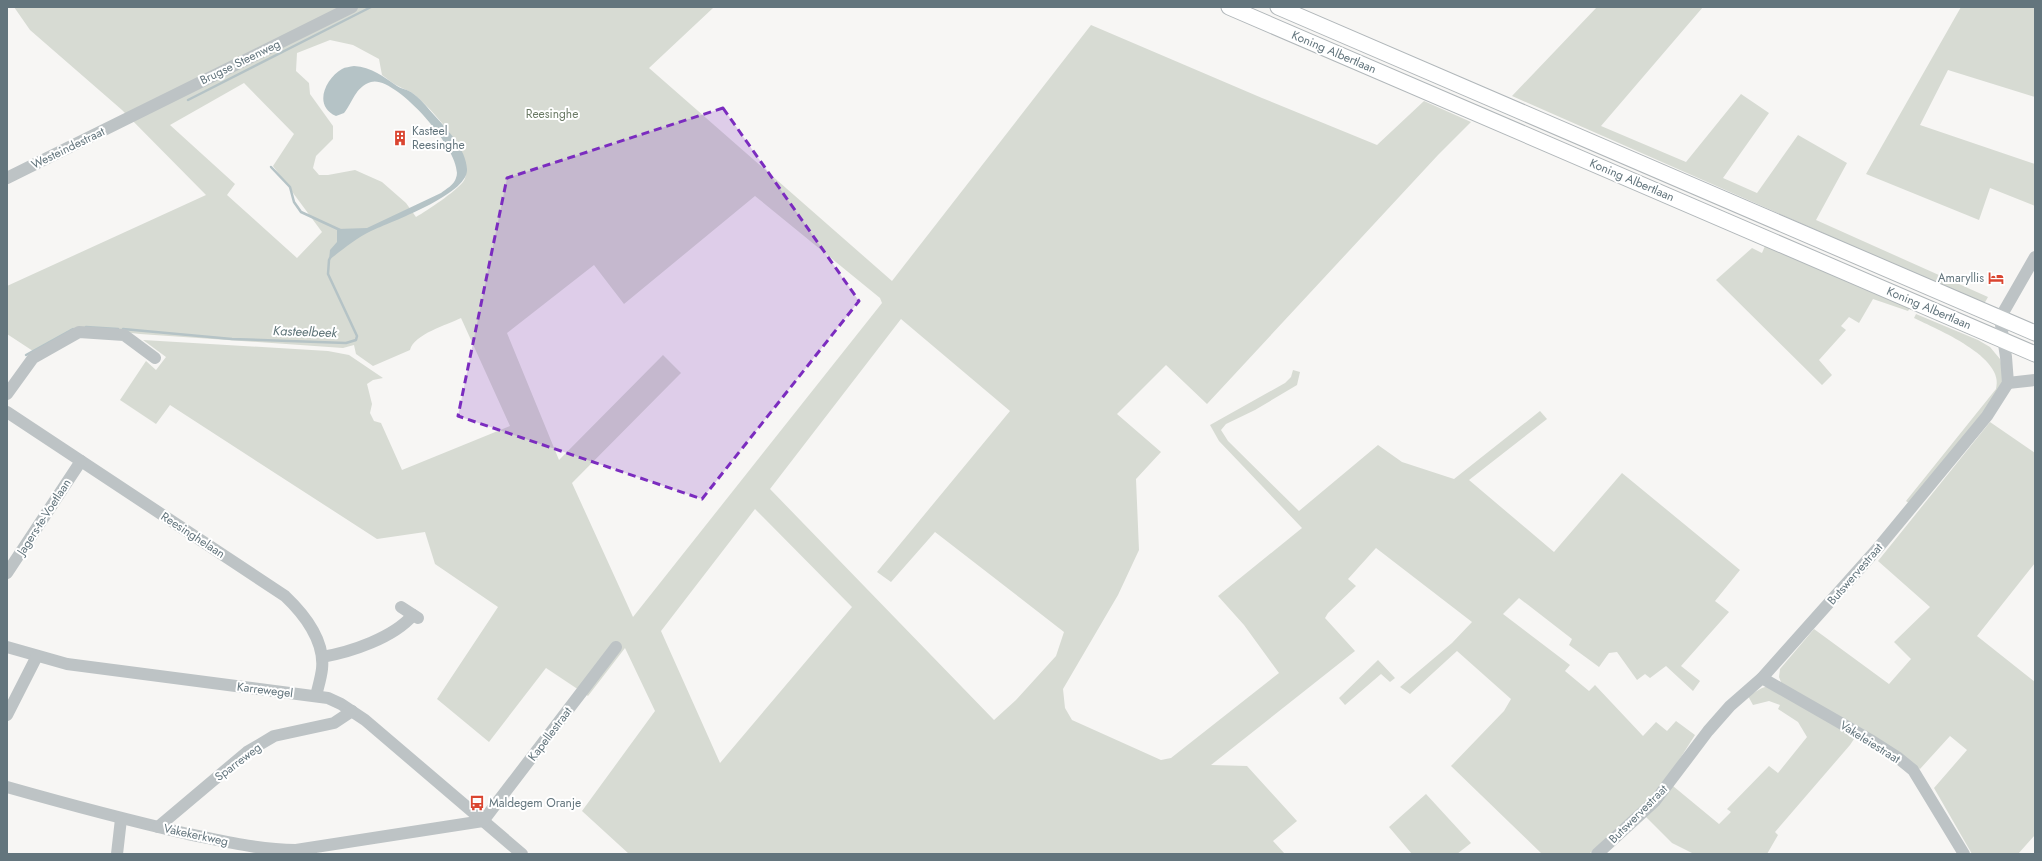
<svg xmlns="http://www.w3.org/2000/svg" width="2042" height="861" font-family="Jost,sans-serif">
  <style>
    .green { fill: #d7dbd3; fill-rule: evenodd }
    .water { fill: #b5c3c6 }
    .lines { fill: none; stroke-linecap: round; stroke-linejoin: round }
    .stream { stroke: #b5c3c6; stroke-width: 2.5 }
    .major-casing { stroke: #b1b7ba; stroke-width: 17 }
    .minor { stroke: #bdc3c5; stroke-width: 12 }
    .major { stroke: #fff; stroke-width: 15 }
    .marked { fill: #7b2cbf; fill-opacity: 0.2; stroke: #7b2cbf; stroke-width: 3; stroke-dasharray: 8 5; stroke-linejoin: round }
    .labels { text-anchor: middle; stroke-width: 4; stroke-linejoin: round; paint-order: stroke }
    .street-label { font-size: 12px; fill: #63757d; stroke: #fff }
    .park-label { font-size: 12px; fill: #6c7b66; stroke: #fff }
    .poi-label { font-size: 12px; fill: #63757d; stroke: #fff; text-anchor: start }
    .water-label { font-size: 13px; font-style: italic; fill: #5e7478; stroke: #fff }
  </style>
  <rect width="100%" height="100%" fill="#f7f6f4"/>
  <g class="green">
    <path d="M 14,7 L 712,7 L 713,8 L 649,68 L 892,281 L 1091,25 L 1262,98 L 1377,145 L 1424,101 L 1471,122 L 1438,155 L 1207,404 L 1166,365 L 1117,414 L 1161,452 L 1136,479 L 1139,550 L 1118,595 L 1063,689 L 1065,708 L 1072,720 L 1161,760 L 1171,758 L 1279,673 L 1244,625 L 1218,596 L 1302,528 L 1219,441 L 1210,425 L 1285,383 L 1291,377 L 1293,370 L 1300,372 L 1297,385 L 1255,410 L 1226,424 L 1221,430 L 1228,441 L 1299,511 L 1378,445 L 1402,462 L 1454,479 L 1540,411 L 1547,419 L 1469,480 L 1554,552 L 1622,473 L 1740,570 L 1715,601 L 1729,612 L 1681,666 L 1700,681 L 1693,691 L 1666,666 L 1650,678 L 1645,674 L 1637,680 L 1617,652 L 1609,653 L 1599,667 L 1569,645 L 1572,639 L 1519,598 L 1503,614 L 1570,665 L 1565,671 L 1589,691 L 1595,685 L 1643,736 L 1656,722 L 1667,731 L 1676,721 L 1695,735 L 1674,768 L 1650,798 L 1589,854 L 1542,854 L 1451,766 L 1504,711 L 1511,699 L 1457,651 L 1410,694 L 1400,687 L 1452,643 L 1472,622 L 1376,548 L 1348,579 L 1356,586 L 1328,613 L 1325,618 L 1355,651 L 1211,765 L 1247,766 L 1297,821 L 1273,841 L 1285,854 L 629,854 L 582,811 L 655,711 L 625,648 L 588,696 L 546,668 L 489,742 L 437,699 L 498,607 L 435,564 L 425,532 L 377,539 L 170,405 L 156,424 L 120,400 L 146,361 L 156,370 L 166,357 L 143,340 L 328,351 L 349,355 L 383,378 L 373,380 L 367,384 L 372,404 L 370,413 L 374,421 L 381,423 L 402,470 L 510,426 L 461,318 C 447,325 414,334 410,350 L 373,366 L 356,354 L 354,345 L 343,348 L 140,334 L 88,328 L 36,353 L 7,334 L 7,286 L 206,195 L 122,110 L 30,30 ZM 330,40 L 353,45 L 379,59 L 382,75 C 388,79 393,84 400,87 C 403,89 407,90 411,92 C 429,105 479,159 463,182 C 455,192 428,210 416,217 L 406,203 L 382,182 L 355,170 L 328,175 L 319,175 L 313,168 L 316,156 L 333,139 L 333,126 L 310,94 L 309,83 L 296,71 L 297,53 ZM 244,83 L 294,134 L 273,166 L 322,232 L 297,258 L 227,195 L 235,184 L 170,125 ZM 755,196 L 880,298 L 882,303 L 633,617 L 572,483 L 681,373 L 663,355 L 559,460 L 507,333 L 594,265 L 624,304 ZM 901,319 L 1010,411 L 877,572 L 891,582 L 935,532 L 1064,632 L 1056,656 L 1016,700 L 994,720 L 770,489 ZM 755,509 L 852,607 L 720,763 L 661,631 Z"/>
    <polygon points="1597,7 1703,7 1601,126 1686,162 1741,94 1769,113 1723,178 1757,193 1798,135 1847,163 1816,220 1988,297 1984,304 1512,96"/>
    <polygon points="1961,7 2035,7 2035,97 1948,70 1920,125 2035,164 2035,206 1990,188 1979,220 1866,174"/>
    <polygon points="1765,246 1910,308 1908,311 1873,299 1859,323 1849,317 1841,326 1846,330 1819,360 1832,375 1822,385 1716,280 1752,248 1762,253"/>
    <path d="M 1916,314 L 1978,340 L 1990,347 L 2000,359 L 2002,368 L 2002,384 L 1984,414 L 1910,504 L 1906,501 L 1996,389 C 2006,357 1936,329 1914,318 Z"/>
    <polygon points="1990,422 2035,453 2035,563 1977,636 2035,682 2035,835 2018,854 1972,854 1934,788 1967,750 1950,736 1920,769 1860,730 1850,745 1775,832 1778,835 1767,854 1694,854 1672,843 1645,816 1673,786 1719,824 1731,812 1727,809 1769,766 1778,773 1807,737 1798,722 1778,709 1780,705 1769,701 1753,705 1748,696 1762,688 1781,682 1779,677 1780,669 1814,629 1889,684 1911,659 1894,642 1930,607 1878,561"/>
    <polygon points="1378,660 1395,678 1390,682 1381,674 1345,705 1339,698"/>
    <polygon points="1426,794 1471,843 1457,854 1412,854 1389,827"/>
  </g>
  <path class="water" d="M 354,66 C 372,67 382,76 397,86 C 401,89 406,89 411,92 C 420,98 427,107 434,115 C 447,129 466,149 467,169 C 469,194 390,222 371,231 C 356,238 342,250 329,260 L 330,250 L 337,242 L 337,229 L 367,228 L 441,193 C 446,189 454,185 456,178 C 466,155 395,74 371,82 C 355,87 353,102 344,113 L 336,116 C 313,106 325,79 342,69 C 345,67 350,67 354,66 Z"/>
  <g class="lines">
    <g class="stream">
      <polyline points="188,100 371,7"/>
      <polyline points="271,167 290,187 294,202 301,212 340,230"/>
      <polyline points="86,327 118,329"/>
      <polyline points="123,329 232,339 346,343 356,340 357,336 328,274 329,260 330,258"/>
      <polyline points="26,355 73,329"/>
    </g>
    <defs>
      <g id="major">
        <polyline points="1229,7 2035,354"/>
        <polyline points="1278,7 2035,333"/>
      </g>
    </defs>
    <use href="#major" class="major-casing"/>
    <g class="minor">
      <polyline points="7,178 352,7"/>
      <polyline points="2008,383 2035,380"/>
      <polyline points="7,394 33,358 79,332 124,335 155,358"/>
      <path d="M 7,412 L 285,596 C 304,614 325,641 322,669 C 321,678 318,687 316,696"/>
      <polyline points="7,573 81,461"/>
      <polyline points="401,607 418,618"/>
      <polyline points="7,647 67,664 328,698 341,704 365,720 522,854"/>
      <path d="M 322,657 C 351,652 393,638 413,615"/>
      <polyline points="1762,678 1872,741 1897,757 1913,770 1964,854"/>
      <polyline points="7,715 37,656"/>
      <path d="M 7,787 C 67,804 127,820 188,834 C 224,841 259,850 296,850 L 483,821"/>
      <polyline points="483,821 616,647"/>
      <polyline points="158,827 247,752 274,736 334,723 352,711"/>
      <polyline points="117,854 121,819"/>
      <polyline points="1597,854 1655,801 1708,731 1730,706 1762,678 1878,548 1987,416 2008,383 2006,357 2000,318 2035,257"/>
    </g>
    <use href="#major" class="major"/>
  </g>
  <path class="marked" d="M 723,108 L 859,301 L 702,499 L 458,416 L 507,178 Z"/>
  <defs>
    <symbol id="building-bare" viewBox="-9 -9 18 18"><path d="M-4-6H4V6H1V3H-1V6H-4ZM-2.5-4.3h1.7v1.8h-1.7ZM.8-4.3h1.7v1.8H.8ZM-2.5-1h1.7V.8h-1.7ZM.8-1h1.7V.8H.8Z" fill="#da4530" stroke="#fff" stroke-width="2.5" paint-order="stroke"/></symbol>
    <symbol id="hotel-bare" viewBox="-9 -9 18 18"><path d="M-6-4.5h1.5V1H6V5H4.5V3h-9V5H-6ZM-4 0a1.8 1.8 0 1 1 3.6 0ZM.5 0V-2.5h3Q6-2.5 6 0Z" fill="#da4530" stroke="#fff" stroke-width="2.5" paint-order="stroke"/></symbol>
    <symbol id="bus-bare" viewBox="-9 -9 18 18"><path d="M-5-6H5V4H4V6H2V4H-2V6H-4V4H-5ZM-3.5-4V0h7V-4ZM-3.5 1.2v1.5H-2V1.2ZM2 1.2v1.5H3.5V1.2Z" fill="#da4530" stroke="#fff" stroke-width="2.5" paint-order="stroke"/></symbol>
  </defs>
  <g fill-rule="evenodd">
    <use href="#building-bare" x="389" y="127" width="22" height="22"/>
    <use href="#hotel-bare" x="1985" y="267" width="22" height="22"/>
    <use href="#bus-bare" x="466" y="792" width="22" height="22"/>
  </g>
  <g class="labels">
    <g class="street-label">
      <text transform="translate(1334 52) rotate(23)" y="4">Koning Albertlaan</text>
      <text transform="translate(240 62) rotate(-26)" y="4">Brugse Steenweg</text>
      <text transform="translate(68 148) rotate(-26)" y="4">Westeindestraat</text>
      <text transform="translate(1632 180) rotate(23)" y="4">Koning Albertlaan</text>
      <text transform="translate(1929 308) rotate(23)" y="4">Koning Albertlaan</text>
      <text transform="translate(44 517) rotate(-57)" y="4">Jagers-te-Voetlaan</text>
      <text transform="translate(193 535) rotate(33)" y="4">Reesinghelaan</text>
      <text transform="translate(1855 574) rotate(-49)" y="4">Butswervestraat</text>
      <text transform="translate(265 690) rotate(7)" y="4">Karrewegel</text>
      <text transform="translate(550 734) rotate(-53)" y="4">Kapellestraat</text>
      <text transform="translate(1870 742) rotate(32)" y="4">Vakeleiestraat</text>
      <text transform="translate(238 762) rotate(-37)" y="4">Sparreweg</text>
      <text transform="translate(1638 814) rotate(-45)" y="4">Butswervestraat</text>
      <text transform="translate(196 835) rotate(12)" y="4">Vakekerkweg</text>
    </g>
    <g class="park-label">
      <text x="552" y="118">Reesinghe</text>
    </g>
    <g class="poi-label">
      <text x="412" y="135">Kasteel<tspan x="412" dy="14">Reesinghe</tspan></text>
      <text x="1984" y="282" text-anchor="end">Amaryllis</text>
      <text x="489" y="807">Maldegem Oranje</text>
    </g>
    <g class="water-label">
      <text transform="translate(305 331) rotate(2)" y="5">Kasteelbeek</text>
    </g>
  </g>
  <rect width="2042" height="861" fill="none" stroke="#63757d" stroke-width="16"/>
</svg>
